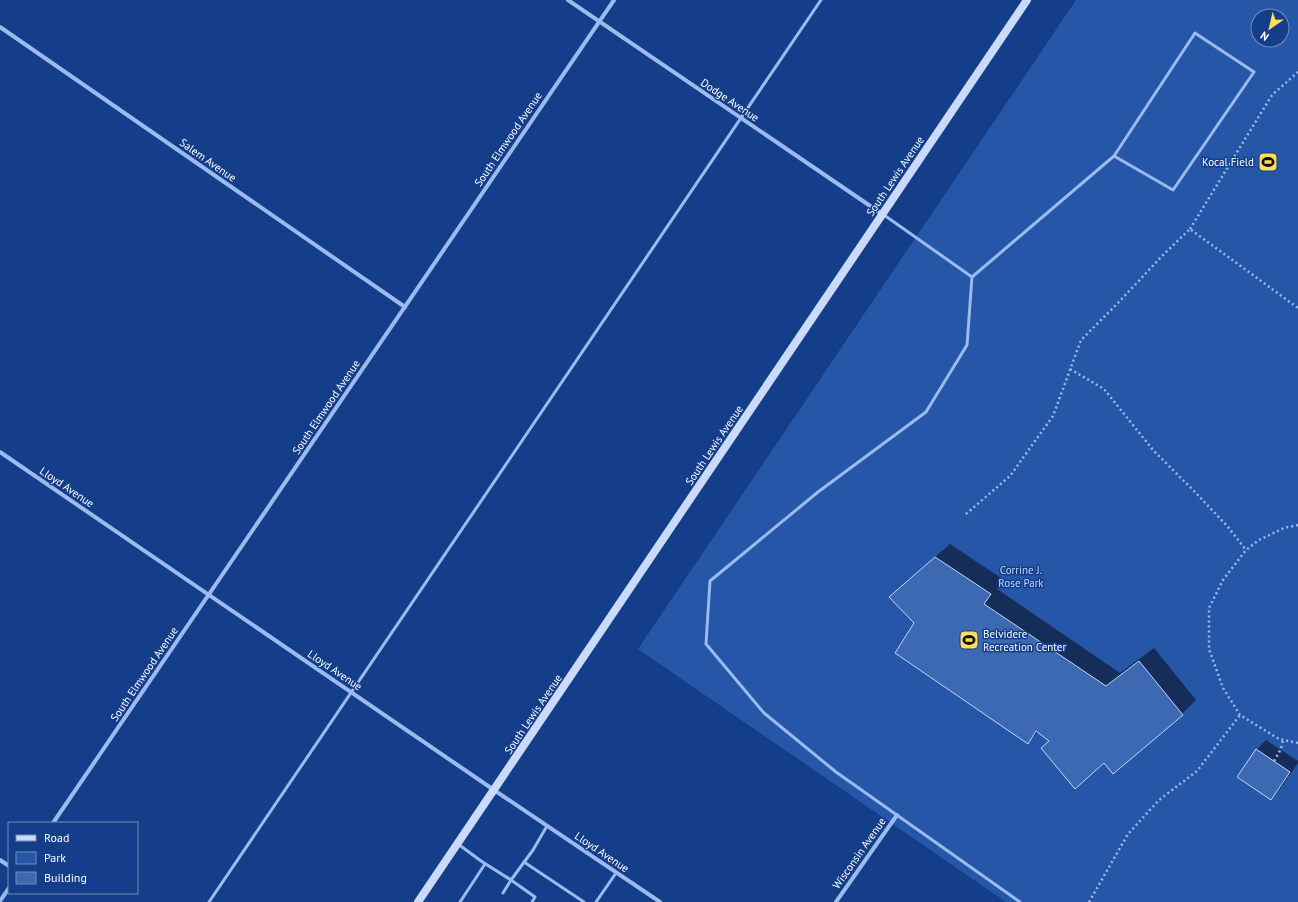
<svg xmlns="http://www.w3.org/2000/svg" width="1298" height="902" font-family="'PT Sans',sans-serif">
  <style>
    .green { fill: #2656a8; fill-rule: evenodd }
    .shadow { fill: #0007 }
    .building { fill: #3d68b2; stroke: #c1d7fb }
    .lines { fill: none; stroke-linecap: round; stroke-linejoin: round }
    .path { stroke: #9bbaef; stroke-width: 2.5; stroke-dasharray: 2 3; stroke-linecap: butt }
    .lane { stroke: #9bbaef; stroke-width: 3 }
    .street { stroke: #9bbaef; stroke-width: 4 }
    .secondary { stroke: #c9dafb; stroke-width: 8 }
    .labels { text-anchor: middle; stroke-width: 3; stroke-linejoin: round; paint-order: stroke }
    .street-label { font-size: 11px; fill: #fff; stroke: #143e89 }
    .poi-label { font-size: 11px; fill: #fff; stroke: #143e89; text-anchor: end }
    .park-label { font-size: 11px; fill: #c1d7fb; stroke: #143e89 }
  </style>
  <rect width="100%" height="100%" fill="#143e89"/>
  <path class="green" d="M 1076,0 L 1298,0 L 1298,902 L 1006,902 L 638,649 ZM 1258,16 L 1282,16 L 1282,40 L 1258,40 Z"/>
  <g class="shadow">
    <polygon points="950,544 1004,580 997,589 1120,673 1154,648 1196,700 1182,714 1114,772 1104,762 1038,732 1027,742 891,597 905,583"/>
    <polygon points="1266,740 1298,761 1298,763 1280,789 1271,799 1238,777 1257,749"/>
  </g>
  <g class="building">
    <polygon points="935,557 991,594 984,604 1106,686 1139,661 1183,715 1113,774 1104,763 1075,789 1041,748 1049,741 1036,731 1028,744 895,653 914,623 889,597"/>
    <polygon points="1256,749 1290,772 1271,800 1237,777"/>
  </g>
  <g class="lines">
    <g class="path">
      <polyline points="1190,229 1272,95 1298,72"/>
      <polyline points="1070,369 1104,389 1153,450 1195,492 1228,527 1246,550"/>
      <polyline points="966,514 1010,476 1053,416 1081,340 1117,304 1163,255 1190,229 1298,308"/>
      <polyline points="1298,525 1284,528 1259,540 1246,550 1223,580 1209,608 1209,649 1223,688 1240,715 1279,739 1298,743"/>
      <polyline points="1274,761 1281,749 1283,740"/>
      <polyline points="1089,902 1128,834 1159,800 1197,771 1240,715"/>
    </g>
    <g class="lane">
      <polyline points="884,215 972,277 1114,156 1195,33 1254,72 1173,190 1114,156"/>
      <polyline points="972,277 967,345 926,412 818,492 710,581 706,644 764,713 836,772 1020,902"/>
      <polyline points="458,844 481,861 511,880 503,893"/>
      <polyline points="524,862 584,902"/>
      <polyline points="209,902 821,0"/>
      <polyline points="460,902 485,864"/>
      <polyline points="532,902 535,897 511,880 533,850 547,826"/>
      <polyline points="596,902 616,873"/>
    </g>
    <g class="street">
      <polyline points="568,0 882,214"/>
      <polyline points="0,27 405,307"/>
      <polyline points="0,452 494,790 660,902"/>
      <polyline points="53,823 614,0"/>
      <polyline points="0,860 9,866"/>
      <polyline points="0,901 9,888"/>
      <polyline points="836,902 897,815"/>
    </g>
    <polyline class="secondary" points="418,902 1027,0"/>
  </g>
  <defs>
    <symbol id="stadium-square" viewBox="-11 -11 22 22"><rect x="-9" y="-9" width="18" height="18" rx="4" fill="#ffdc59" stroke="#143e89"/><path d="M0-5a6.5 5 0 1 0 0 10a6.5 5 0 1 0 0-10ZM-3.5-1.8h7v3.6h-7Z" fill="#111"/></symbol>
  </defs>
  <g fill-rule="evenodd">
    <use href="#stadium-square" x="1257" y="151" width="22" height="22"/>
    <use href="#stadium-square" x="958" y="629" width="22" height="22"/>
  </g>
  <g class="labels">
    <g class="street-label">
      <text transform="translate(730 100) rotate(34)" y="4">Dodge Avenue</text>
      <text transform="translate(508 139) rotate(-56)" y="4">South Elmwood Avenue</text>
      <text transform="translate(208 160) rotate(35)" y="4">Salem Avenue</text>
      <text transform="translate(895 176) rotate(-56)" y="4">South Lewis Avenue</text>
      <text transform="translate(326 407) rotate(-56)" y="4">South Elmwood Avenue</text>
      <text transform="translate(714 445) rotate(-56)" y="4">South Lewis Avenue</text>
      <text transform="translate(67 487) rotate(34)" y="4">Lloyd Avenue</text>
      <text transform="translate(335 670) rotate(34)" y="4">Lloyd Avenue</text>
      <text transform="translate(144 674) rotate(-56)" y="4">South Elmwood Avenue</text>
      <text transform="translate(533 714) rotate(-56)" y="4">South Lewis Avenue</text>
      <text transform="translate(602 852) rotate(34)" y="4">Lloyd Avenue</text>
      <text transform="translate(859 853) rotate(-55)" y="4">Wisconsin Avenue</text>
    </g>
    <g class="poi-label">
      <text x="1254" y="166">Kocal Field</text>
      <text x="983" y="638" text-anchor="start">Belvidere<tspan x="983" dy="13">Recreation Center</tspan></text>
    </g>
    <g class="park-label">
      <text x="1021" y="574">Corrine J.<tspan x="1021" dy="13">Rose Park</tspan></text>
    </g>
  </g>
  <rect x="8" y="822" width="130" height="72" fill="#143e89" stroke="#728bb8"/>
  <rect x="16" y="835" width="20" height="6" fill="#c9dafb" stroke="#728bb8"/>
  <text x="44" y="842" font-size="12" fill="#ffffff">Road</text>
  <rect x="16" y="852" width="20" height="12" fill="#2656a8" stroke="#728bb8"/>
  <text x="44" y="862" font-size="12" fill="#ffffff">Park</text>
  <rect x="16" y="872" width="20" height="12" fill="#3d68b2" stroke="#728bb8"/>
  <text x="44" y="882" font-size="12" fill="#ffffff">Building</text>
  <g transform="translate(1270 28) rotate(214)"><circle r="19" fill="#143e89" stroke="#728bb8"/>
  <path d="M0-3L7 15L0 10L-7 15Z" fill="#ffdc59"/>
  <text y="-6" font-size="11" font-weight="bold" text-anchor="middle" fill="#ffffff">N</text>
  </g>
</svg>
